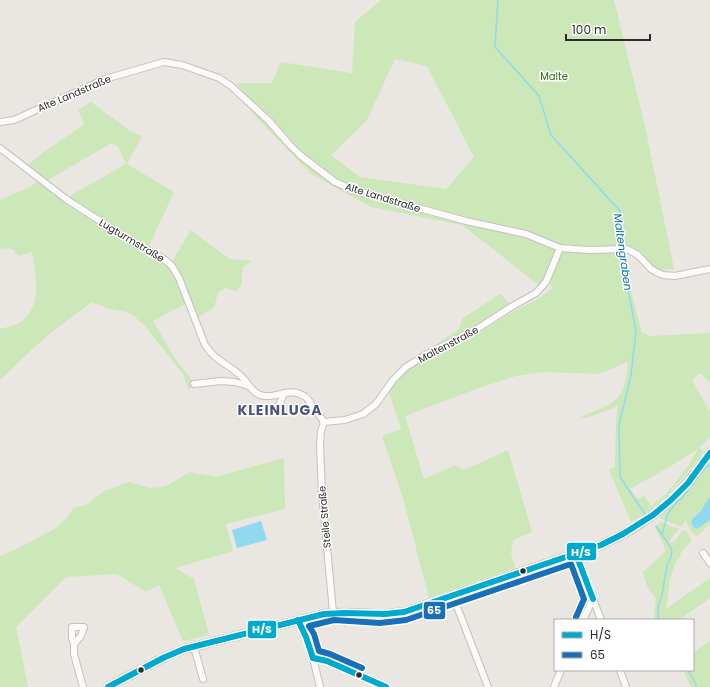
<svg xmlns="http://www.w3.org/2000/svg" width="710" height="687" font-family="Poppins,sans-serif">
  <style>
    .green { fill: #cce8b8; fill-rule: evenodd }
    .water { fill: #90d9f0 }
    .lines { fill: none; stroke-linecap: round; stroke-linejoin: round }
    .stream { stroke: #90d9f0; stroke-width: 1.5 }
    .minor-casing { stroke: #c3c2c2; stroke-width: 8 }
    .major-casing { stroke: #c6c4c2; stroke-width: 10 }
    .minor { stroke: #fcfbfa; stroke-width: 6 }
    .major { stroke: #e8e3d3; stroke-width: 8 }
    .bus-1-casing { stroke: #fff; stroke-width: 9 }
    .bus-2-casing { stroke: #fff; stroke-width: 9 }
    .bus-1 { stroke: #00a9ce; stroke-width: 6 }
    .bus-2 { stroke: #1a70b8; stroke-width: 6 }
    .bus-dot { fill: #2c2c2c; stroke: #fff; stroke-width: 1.5 }
    .labels { text-anchor: middle; stroke-width: 3; stroke-linejoin: round; paint-order: stroke }
    .park-label { font-size: 10px; fill: #296f15; stroke: #fff }
    .street-label { font-size: 10px; fill: #2c2c2c; stroke: #fff }
    .water-label { font-size: 11px; font-style: italic; fill: #0472a8; stroke: #fff }
    .district-label { font-size: 14px; font-weight: bold; letter-spacing: 1px; fill: #485380; stroke: #fff }
    .line-badge { stroke: #fff; stroke-width: 1.5 }
    .badge-label { font-size: 11px; text-anchor: middle; font-weight: bold; fill: #fff }
  </style>
  <rect width="100%" height="100%" fill="#eae6e1"/>
  <g class="green">
    <path d="M 381,0 L 614,0 L 645,126 L 674,269 L 657,270 C 647,260 640,253 627,247 L 559,245 L 521,236 L 557,250 L 540,286 L 462,225 L 371,207 L 311,174 L 253,114 L 237,83 L 272,83 L 281,62 L 352,73 L 355,22 ZM 395,59 L 427,66 L 474,157 L 446,189 L 360,177 L 331,155 L 367,120 Z"/>
    <polygon points="91,102 130,131 142,136 127,164 174,192 148,248 66,198 126,164 118,146 112,143 46,181 26,166 45,151 85,124 78,110"/>
    <path d="M 40,180 L 163,260 L 176,275 L 187,303 L 153,321 L 176,360 L 192,380 L 189,391 L 183,374 L 145,326 L 135,317 L 127,312 L 109,309 L 92,302 L 49,334 L 25,356 L 0,380 L 0,329 C 6,327 15,326 21,322 C 44,304 35,277 32,252 L 18,256 L 14,250 L 8,248 L 0,249 L 0,200 L 30,187 Z"/>
    <polygon points="191,230 197,235 230,259 252,261 243,267 241,285 237,291 225,288 218,293 214,307 197,318 171,263"/>
    <path d="M 563,250 L 621,254 L 626,255 L 626,273 L 641,329 L 641,332 L 650,336 L 710,333 L 710,382 L 700,373 L 692,380 L 710,412 L 710,437 L 699,448 L 704,451 C 683,479 662,506 631,522 L 609,470 L 615,467 L 616,422 L 618,406 L 587,418 L 580,418 C 590,412 600,410 610,404 C 625,395 627,377 628,362 L 598,374 L 543,372 L 516,376 L 479,388 L 405,416 L 424,479 L 456,465 L 464,470 L 508,450 L 532,532 L 513,540 L 511,553 L 515,568 L 429,598 L 403,498 L 382,436 L 401,429 L 388,390 L 408,369 L 479,333 L 514,311 L 536,300 L 553,288 L 549,282 L 559,252 ZM 698,449 L 688,466 L 666,494 L 651,506 L 644,496 L 638,499 L 630,489 L 671,466 Z"/>
    <polygon points="500,294 510,304 474,327 436,348 435,345 459,329 462,319"/>
    <polygon points="284,458 285,509 226,524 233,551 176,568 194,579 209,635 183,641 159,585 146,592 117,574 66,577 16,627 28,687 0,687 0,556 14,550 56,528 65,520 74,508 88,504 97,496 105,491 128,482 151,488 160,487 166,486 175,481 190,472 216,477"/>
    <polygon points="710,460 710,524 696,537 689,528 686,520 681,527 659,518 662,515 661,514 685,491"/>
    <polygon points="661,522 679,529 669,541 670,543 675,541 683,530 687,532 692,540 681,552 680,557 676,561 670,579 666,609 710,578 710,598 679,620 654,620 654,616 656,599 647,586 643,572 666,551 655,527"/>
    <polygon points="710,641 710,687 691,687 683,670 693,670 693,653"/>
  </g>
  <g class="water">
    <polygon points="710,497 710,520 697,529 693,527 691,522 693,518 700,512"/>
    <polygon points="261,521 267,540 237,548 232,530"/>
  </g>
  <g class="lines">
    <g class="stream">
      <polyline points="498,0 495,47 539,96 551,135 620,211 622,247"/>
      <polyline points="622,251 625,273 636,331 631,375 619,425 620,477 645,514"/>
      <polyline points="656,526 668,543 672,551 671,557 667,565 662,595 658,607 658,620"/>
      <polyline points="662,534 668,514 674,505 682,498 706,467 710,465"/>
      <polyline points="688,670 696,684 696,687"/>
    </g>
    <defs>
      <g id="minor">
        <polyline points="0,122 14,120 105,79 164,62 182,65 219,78 231,86 269,121 289,144 300,155 335,182 353,190 466,221 526,234 560,248 589,250 627,249 638,255 651,269 656,272 663,275 675,276 710,269"/>
        <path d="M 0,148 L 66,199 L 131,241 L 164,259 L 172,266 L 179,278 L 205,345 C 215,361 230,365 242,377 C 249,384 254,396 265,396 C 281,397 292,386 307,398 L 324,422"/>
        <polyline points="194,384 221,381 235,382 248,386"/>
        <path d="M 265,408 L 268,411 C 278,410 281,402 284,393"/>
        <polyline points="324,422 345,420 363,414 376,404 393,380 406,367 427,354 477,329 511,307 536,293 546,282 560,248"/>
        <polyline points="324,422 321,431 320,445 322,493 333,612"/>
        <polyline points="703,553 710,563"/>
        <polyline points="576,554 601,620"/>
        <polyline points="453,596 488,687"/>
        <polyline points="298,620 306,637 313,658 320,687"/>
        <polyline points="583,620 593,599"/>
        <polyline points="74,644 81,636 84,627 72,627 72,638 74,644 74,654 83,687"/>
        <polyline points="194,647 203,679"/>
        <polyline points="313,658 327,661 386,687"/>
        <polyline points="620,670 626,687"/>
        <polyline points="554,687 561,670"/>
      </g>
      <path id="major" d="M 108,687 L 163,658 L 184,649 L 324,614 C 343,611 361,614 379,614 C 387,615 396,613 404,612 L 601,545 C 631,532 657,515 679,492 C 691,480 700,466 710,453"/>
    </defs>
    <use href="#minor" class="minor-casing"/>
    <use href="#major" class="major-casing"/>
    <use href="#minor" class="minor"/>
    <use href="#major" class="major"/>
    <defs>
      <g id="bus-1">
        <polyline points="576,554 593,599"/>
        <polyline points="298,620 306,637 313,658"/>
        <polyline points="313,658 327,661 386,687"/>
        <polyline points="108,687 163,658 184,649 324,614 345,613 385,614 404,612 601,545 623,534 653,515 671,500 688,483 710,453"/>
      </g>
      <polyline id="bus-2" points="362,668 330,654 319,651 314,634 309,626 334,620 380,623 406,620 571,564 584,599 576,617"/>
    </defs>
    <use href="#bus-1" class="bus-1-casing"/>
    <use href="#bus-2" class="bus-2-casing"/>
    <use href="#bus-1" class="bus-1"/>
    <use href="#bus-2" class="bus-2"/>
  </g>
  <g class="bus-dot">
    <circle cx="523" cy="571" r="3.5"/>
    <circle cx="141" cy="670" r="3.5"/>
    <circle cx="359" cy="675" r="3.5"/>
  </g>
  <g class="labels">
    <g class="park-label">
      <text x="554" y="80">Malte</text>
    </g>
    <g class="street-label">
      <text transform="translate(74 93) rotate(-23)" y="4">Alte Landstraße</text>
      <text transform="translate(383 197) rotate(17)" y="4">Alte Landstraße</text>
      <text transform="translate(132 240) rotate(31)" y="4">Lugturmstraße</text>
      <text transform="translate(448 344) rotate(-28)" y="4">Maltenstraße</text>
      <text transform="translate(324 517) rotate(-95)" y="4">Steile Straße</text>
    </g>
    <g class="water-label">
      <text transform="translate(623 252) rotate(82)" y="4">Maltengraben</text>
    </g>
    <g class="district-label">
      <text x="280" y="415">KLEINLUGA</text>
    </g>
  </g>
  <g class="line-badge">
    <rect x="566" y="542" width="31" height="19" rx="4" fill="#00a9ce"/>
    <rect x="423" y="601" width="23" height="19" rx="4" fill="#1a70b8"/>
    <rect x="247" y="620" width="30" height="19" rx="4" fill="#00a9ce"/>
  </g>
  <g class="badge-label">
    <text x="581" y="556">H/S</text>
    <text x="434" y="614">65</text>
    <text x="262" y="633">H/S</text>
  </g>
  <rect x="554" y="619" width="140" height="52" fill="#ffffff" stroke="#ababab"/>
  <rect x="562" y="632" width="20" height="6" fill="#00a9ce" stroke="#ababab"/>
  <text x="590" y="639" font-size="12" fill="#2c2c2c">H/S</text>
  <rect x="562" y="652" width="20" height="6" fill="#1a70b8" stroke="#ababab"/>
  <text x="590" y="659" font-size="12" fill="#2c2c2c">65</text>
  <path d="M566 34v6h84v-6" fill="none" stroke="#2c2c2c" stroke-width="2"/>
  <text x="572" y="34" font-size="12" fill="#2c2c2c" stroke="#ffffff" stroke-width="3" paint-order="stroke">100 m</text>
</svg>
